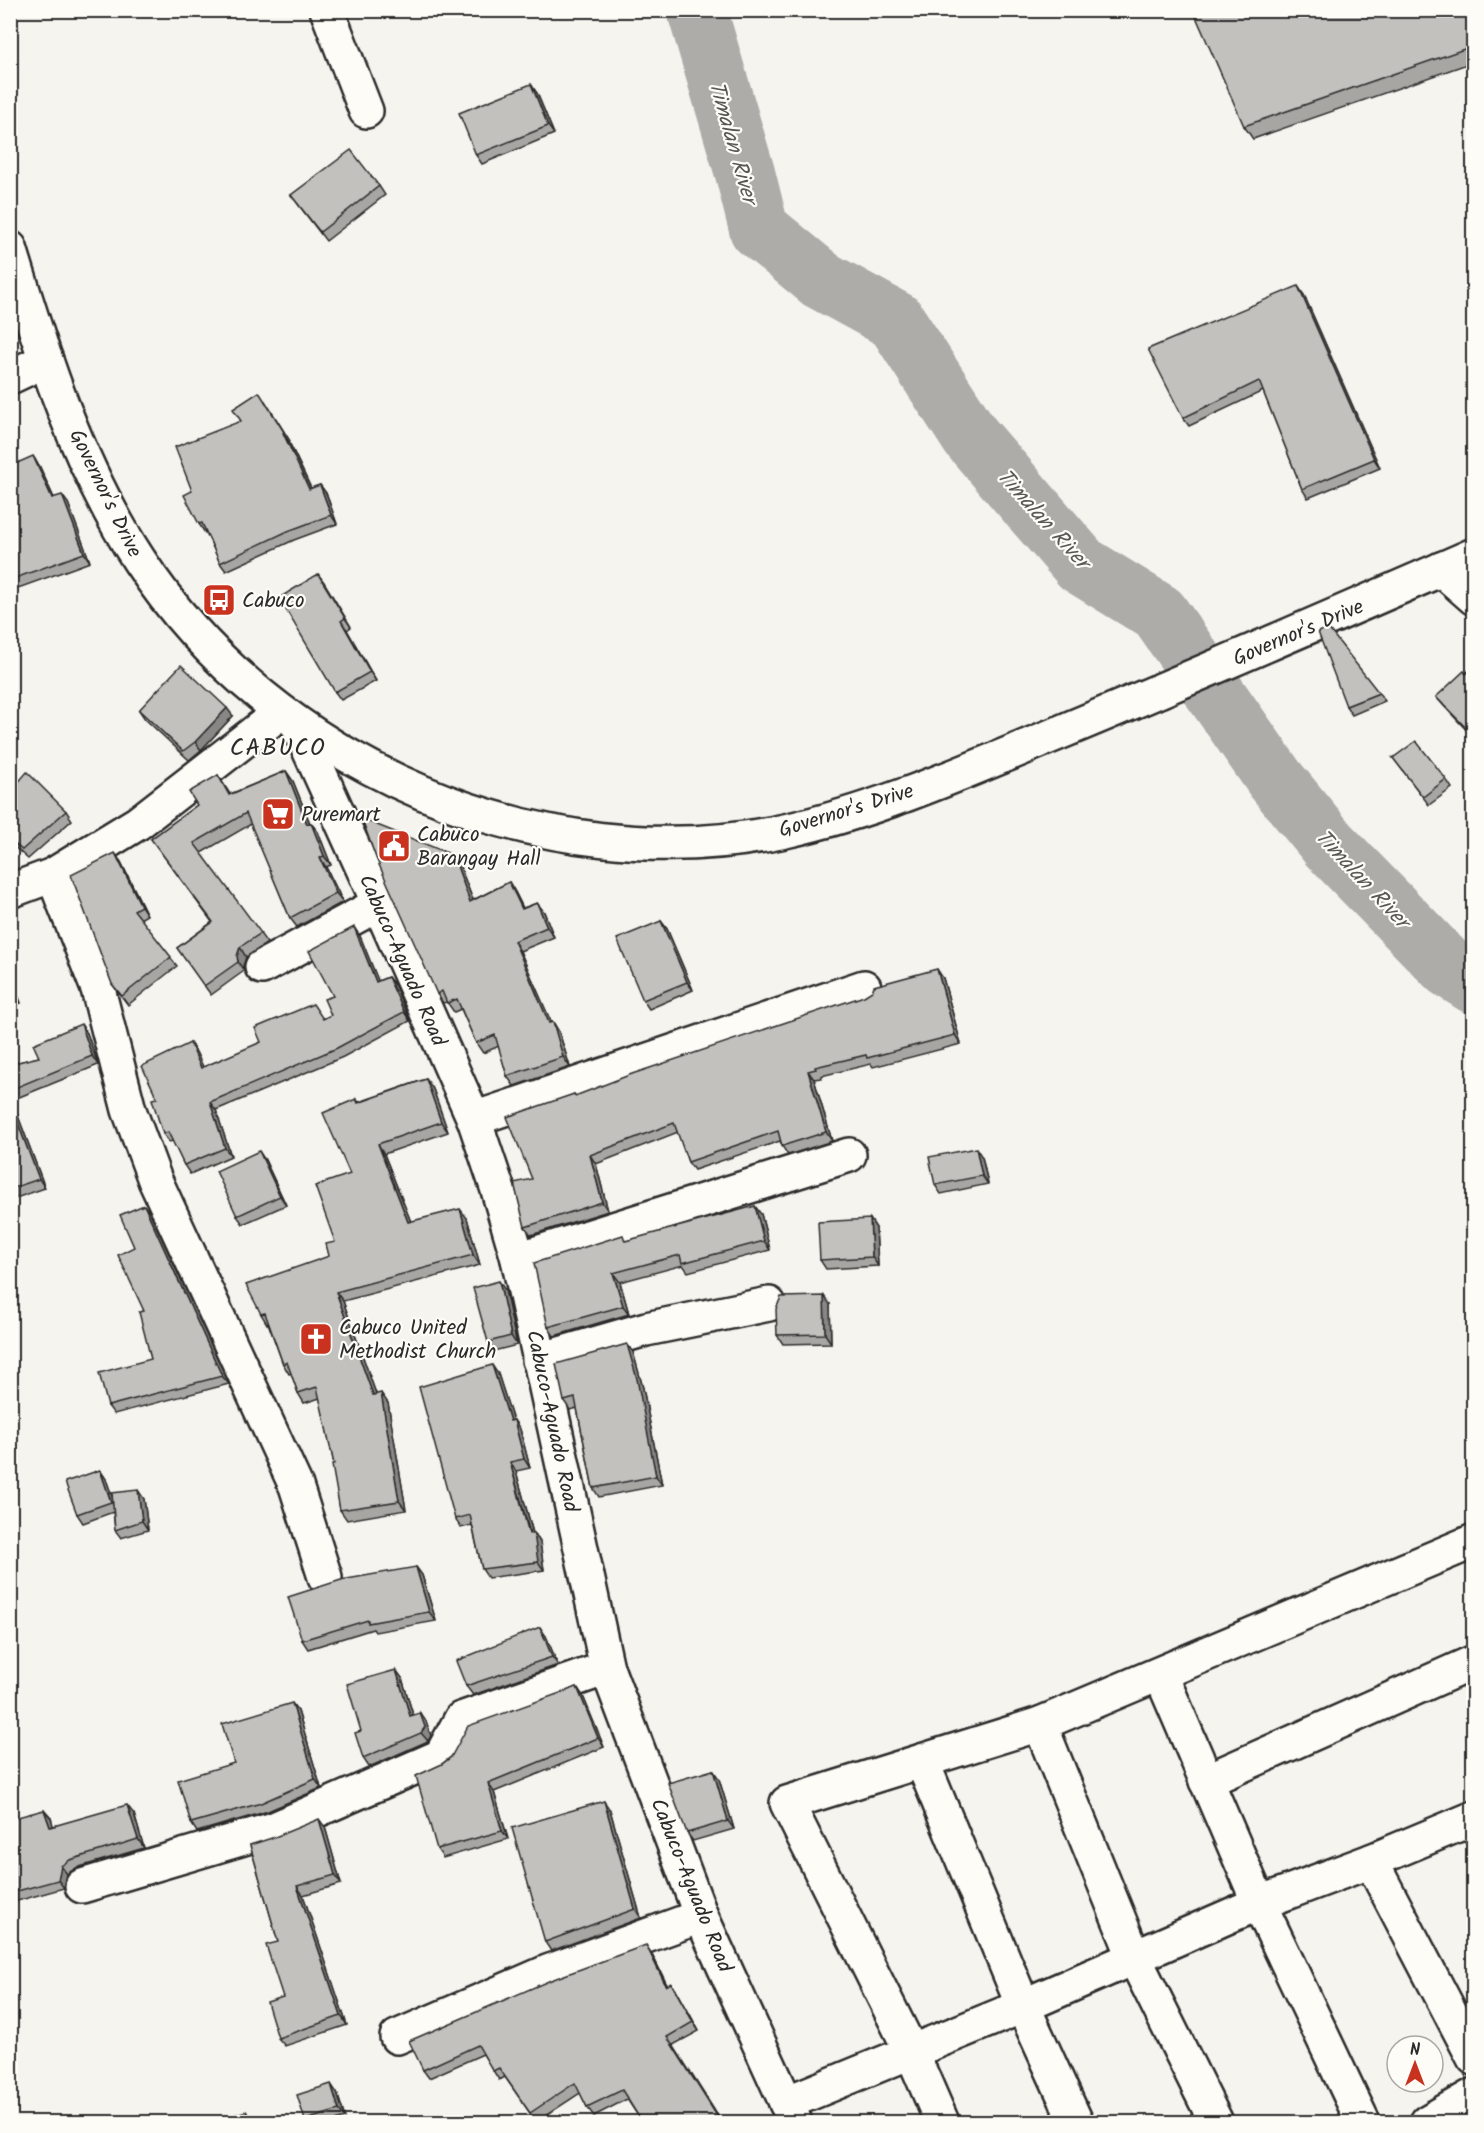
<svg xmlns="http://www.w3.org/2000/svg" width="1484" height="2133" font-family="Kalam,sans-serif">
  <style>
    .lines { fill: none; stroke-linecap: round; stroke-linejoin: round }
    .river { stroke: #adaca9; stroke-width: 60 }
    .minor-casing { stroke: #2b2b2b; stroke-width: 38 }
    .major-casing { stroke: #2b2b2b; stroke-width: 38 }
    .minor { stroke: #fdfcf7; stroke-width: 33 }
    .major { stroke: #fdfcf7; stroke-width: 33 }
    .wall { fill: #a7a6a3; stroke: #2b2b2b; stroke-width: 1.5 }
    .shaded-wall { fill: #888785; stroke: #2b2b2b; stroke-width: 1.5 }
    .building { fill: #c2c1be; stroke: #2b2b2b; stroke-width: 1.5 }
    .labels { text-anchor: middle; stroke-width: 4.5; stroke-linejoin: round; paint-order: stroke }
    .street-label { font-size: 21px; fill: #2b2b2b; stroke: #fdfcf7 }
    .poi-label { font-size: 21px; fill: #2b2b2b; stroke: #fdfcf7; text-anchor: start }
    .water-label { font-size: 22px; font-style: italic; fill: #585857; stroke: #fdfcf7 }
    .quarter-label { font-size: 24px; letter-spacing: 1.5px; fill: #2b2b2b; stroke: #fdfcf7 }
  </style>
  <rect width="100%" height="100%" fill="#f5f4ef"/>
  <filter id="ink" filterUnits="userSpaceOnUse"><feTurbulence type="fractalNoise" baseFrequency=".0167" numOctaves="2"/><feDisplacementMap in="SourceGraphic" scale="12" xChannelSelector="R" yChannelSelector="G"/><feConvolveMatrix kernelMatrix="1 2 1 2 8 2 1 2 1" color-interpolation-filters="sRGB"/></filter>
  <g filter="url(#ink)">
    <g class="lines">
      <polyline class="river" points="697,10 745,173 759,229 821,280 896,321 970,436 1081,565 1159,613 1275,779 1329,845 1449,968 1474,984"/>
      <defs>
        <g id="minor">
          <polyline points="327,10 366,111"/>
          <polyline points="10,377 46,360"/>
          <polyline points="1441,569 1474,598"/>
          <polyline points="297,723 379,904 474,1119 498,1190 518,1259 607,1668 701,1916 795,2122"/>
          <polyline points="53,875 98,989 129,1110 155,1180 296,1486 325,1577"/>
          <polyline points="262,967 379,904"/>
          <polyline points="474,1119 864,987"/>
          <polyline points="518,1259 849,1155"/>
          <polyline points="539,1360 646,1329 769,1304"/>
          <polyline points="1161,1675 1259,1903 1363,2122"/>
          <polyline points="1040,1724 1135,1959 1216,2122"/>
          <polyline points="922,1761 1023,2006 1076,2122"/>
          <polyline points="1206,1781 1474,1662"/>
          <polyline points="1371,1861 1474,2058"/>
          <polyline points="82,1886 274,1829 441,1756 461,1719 607,1668"/>
          <polyline points="397,2037 550,1971 701,1916"/>
          <polyline points="786,2103 1023,2006 1259,1903 1371,1861 1474,1818"/>
          <polyline points="942,2122 912,2053 787,1803 1040,1724 1474,1541"/>
          <polyline points="1427,2122 1474,2095"/>
        </g>
        <g id="major">
          <path d="M 10,248 C 42,354 78,467 139,560 C 273,766 544,883 785,831 C 880,810 971,769 1061,732 C 1199,675 1336,615 1474,555"/>
          <polyline points="10,891 53,875 138,823 281,712"/>
        </g>
      </defs>
      <use href="#minor" class="minor-casing"/>
      <use href="#major" class="major-casing"/>
      <use href="#minor" class="minor"/>
      <use href="#major" class="major"/>
    </g>
    <g class="wall">
      <polygon points="1473,10 1473,62 1253,139 1244,126"/>
      <polygon points="537,93 554,134 482,164 476,155"/>
      <polygon points="379,186 385,195 326,241 291,195"/>
      <polygon points="1304,295 1380,468 1308,498 1302,489 1263,391 1189,426 1183,418"/>
      <polygon points="265,401 290,441 289,442 311,488 320,485 326,493 337,524 294,540 226,571 220,563 206,532 205,533 199,524 192,491 241,421"/>
      <polygon points="10,450 17,463 39,465 54,498 68,503 90,562 10,591"/>
      <polygon points="318,574 351,627 347,630 376,681 341,700 335,692"/>
      <polygon points="1473,667 1473,737 1443,705 1436,697"/>
      <polygon points="1379,693 1385,701 1352,715 1346,706"/>
      <polygon points="139,710 233,716 201,750 189,760 145,719"/>
      <polygon points="1393,758 1446,779 1452,788 1429,805"/>
      <polygon points="286,771 293,781 310,823 318,832 331,865 326,867 343,902 297,927 290,918 251,824 201,853 267,943 246,957 243,966 244,971 211,995 177,948 212,922 151,839 197,805 218,775 230,794"/>
      <polygon points="10,792 66,811 72,820 28,859 10,843"/>
      <polygon points="121,862 147,915 140,919 177,966 128,1005 112,984"/>
      <polygon points="459,864 473,900 509,882 515,892 523,908 537,903 544,912 554,937 520,951 551,1023 553,1022 559,1032 570,1067 514,1086 507,1076 499,1046 483,1053 476,1043 461,1009 454,1012 447,1002 443,1003 437,994"/>
      <polygon points="661,921 667,929 693,990 649,1009 643,1000"/>
      <polygon points="360,936 378,981 388,977 395,986 410,1021 343,1057 216,1110 231,1156 190,1174 184,1165 173,1141 169,1142 163,1134 157,1098 190,1043 196,1052 203,1067 323,1019 331,1015 333,996"/>
      <polygon points="10,975 21,1003 10,1007"/>
      <polygon points="943,978 961,1044 873,1067 871,1064 821,1076 822,1078 814,1079 832,1141 788,1155 782,1146 780,1141 694,1170 688,1162 678,1132 596,1164 608,1211 531,1235 525,1227 574,1094 576,1096"/>
      <polygon points="87,1033 98,1065 12,1100 45,1188 10,1200 10,1064 39,1057"/>
      <polygon points="426,1079 433,1089 448,1132 384,1154 411,1222 467,1218 480,1265 343,1301 376,1394 388,1403 406,1510 347,1520 340,1510 334,1464 320,1398 304,1403 298,1393 291,1373 289,1374 283,1364 268,1323 267,1324 261,1314 329,1256 335,1242 350,1174 356,1099 359,1102"/>
      <polygon points="982,1157 988,1184 941,1194 935,1185"/>
      <polygon points="265,1160 286,1205 243,1224 237,1216"/>
      <polygon points="150,1213 229,1384 114,1414 108,1406 151,1359 134,1247"/>
      <polygon points="761,1214 770,1250 688,1272 683,1265 620,1282 629,1314 554,1336 548,1327 627,1241"/>
      <polygon points="870,1219 876,1228 878,1266 826,1269 820,1260"/>
      <polygon points="505,1290 517,1345 494,1351 488,1342"/>
      <polygon points="830,1304 831,1343 783,1344 777,1335"/>
      <polygon points="627,1344 633,1352 643,1388 662,1485 599,1497 593,1488 577,1408 570,1410 564,1401"/>
      <polygon points="498,1374 513,1421 520,1429 530,1468 516,1471 533,1533 534,1533 540,1542 544,1570 488,1578 482,1569 472,1525 461,1528 455,1519"/>
      <polygon points="100,1470 106,1479 112,1497 144,1499 148,1530 121,1538 115,1530 113,1512 83,1523 77,1514"/>
      <polygon points="416,1567 422,1575 436,1621 375,1632 373,1629 308,1649 302,1640"/>
      <polygon points="546,1636 558,1665 473,1695 466,1686"/>
      <polygon points="396,1670 402,1678 413,1715 426,1721 431,1736 428,1741 369,1767 363,1758 361,1731"/>
      <polygon points="577,1687 583,1696 604,1747 494,1792 508,1839 443,1858 437,1849 442,1764 451,1757"/>
      <polygon points="298,1711 321,1788 268,1811 197,1832 191,1823 234,1763"/>
      <polygon points="713,1770 719,1779 734,1829 693,1841 687,1833"/>
      <polygon points="610,1810 641,1918 551,1951 545,1942"/>
      <polygon points="134,1814 144,1848 76,1868 67,1874 64,1888 10,1903 10,1819 51,1818 53,1826"/>
      <polygon points="325,1827 341,1884 303,1895 347,2025 285,2046 278,2038 283,1997 278,1942 250,1845"/>
      <polygon points="652,1954 667,1985 677,1991 699,2031 673,2045 722,2122 642,2122 627,2099 594,2116 587,2107 580,2093 536,2122 505,2077 499,2080 483,2054 429,2078 423,2070"/>
      <polygon points="337,2093 345,2118 331,2122 306,2122 305,2120"/>
    </g>
    <g class="shaded-wall">
      <polygon points="531,84 537,93 554,134 548,126"/>
      <polygon points="1298,286 1304,295 1380,468 1374,459"/>
      <polygon points="283,433 289,442 315,497 309,489"/>
      <polygon points="10,450 21,473 15,464 10,455"/>
      <polygon points="33,456 39,465 58,507 52,498"/>
      <polygon points="320,485 326,493 337,524 331,515"/>
      <polygon points="62,495 68,503 90,562 84,553"/>
      <polygon points="318,574 324,582 351,627 345,618"/>
      <polygon points="341,621 347,630 376,681 370,672"/>
      <polygon points="227,708 233,716 201,750 195,742"/>
      <polygon points="286,771 293,781 314,834 307,824"/>
      <polygon points="311,823 318,832 331,865 324,856"/>
      <polygon points="115,853 121,862 147,915 141,906"/>
      <polygon points="453,855 459,864 477,911 470,902"/>
      <polygon points="320,858 326,867 343,902 336,893"/>
      <polygon points="509,882 515,892 528,918 522,909"/>
      <polygon points="537,903 544,912 554,937 547,927"/>
      <polygon points="661,921 667,929 693,990 687,982"/>
      <polygon points="354,927 360,936 382,990 376,982"/>
      <polygon points="514,941 520,951 556,1033 553,1022 559,1032 570,1067 563,1057"/>
      <polygon points="240,947 246,957 243,966 244,971 238,962 237,956"/>
      <polygon points="937,969 943,978 961,1044 955,1035"/>
      <polygon points="10,975 21,1003 15,994 10,982"/>
      <polygon points="388,977 395,986 410,1021 404,1012"/>
      <polygon points="81,1024 87,1033 98,1065 92,1056"/>
      <polygon points="190,1043 196,1052 208,1077 201,1068"/>
      <polygon points="808,1071 814,1079 832,1141 826,1132"/>
      <polygon points="426,1079 433,1089 448,1132 441,1122"/>
      <polygon points="10,1098 12,1100 45,1188 39,1179 10,1103"/>
      <polygon points="210,1102 216,1110 231,1156 225,1148"/>
      <polygon points="378,1144 384,1154 415,1232 408,1222"/>
      <polygon points="976,1148 982,1157 988,1184 982,1176"/>
      <polygon points="259,1151 265,1160 286,1205 280,1196"/>
      <polygon points="590,1155 596,1164 608,1211 602,1202"/>
      <polygon points="144,1205 150,1213 229,1384 222,1376"/>
      <polygon points="755,1206 761,1214 770,1250 764,1241"/>
      <polygon points="460,1209 467,1218 480,1265 473,1255"/>
      <polygon points="870,1219 876,1228 878,1266 872,1257"/>
      <polygon points="613,1273 620,1282 629,1314 623,1306"/>
      <polygon points="499,1281 505,1290 517,1345 511,1336"/>
      <polygon points="336,1292 343,1301 380,1405 373,1395"/>
      <polygon points="824,1296 830,1304 831,1343 825,1334"/>
      <polygon points="627,1344 633,1352 643,1388 662,1485 656,1476"/>
      <polygon points="492,1365 498,1374 516,1430 510,1421"/>
      <polygon points="381,1393 388,1403 406,1510 399,1501"/>
      <polygon points="514,1420 520,1429 530,1468 524,1459"/>
      <polygon points="510,1462 516,1471 535,1541 534,1533 540,1542 544,1570 538,1562"/>
      <polygon points="100,1470 106,1479 117,1510 111,1502"/>
      <polygon points="138,1490 144,1499 148,1530 142,1521"/>
      <polygon points="416,1567 422,1575 436,1621 429,1612"/>
      <polygon points="540,1627 546,1636 558,1665 552,1657"/>
      <polygon points="396,1670 402,1678 416,1725 410,1716"/>
      <polygon points="577,1687 583,1696 604,1747 598,1738"/>
      <polygon points="292,1703 298,1711 321,1788 315,1779"/>
      <polygon points="420,1713 426,1721 431,1736 428,1741 421,1733"/>
      <polygon points="713,1770 719,1779 734,1829 728,1821"/>
      <polygon points="488,1783 494,1792 508,1839 502,1831"/>
      <polygon points="604,1801 610,1810 641,1918 635,1909"/>
      <polygon points="127,1805 134,1814 144,1848 138,1839"/>
      <polygon points="44,1810 51,1818 56,1836 50,1827"/>
      <polygon points="319,1819 325,1827 341,1884 335,1875"/>
      <polygon points="61,1866 67,1874 64,1888 58,1880"/>
      <polygon points="297,1886 303,1895 347,2025 341,2016"/>
      <polygon points="646,1945 652,1954 672,1995 666,1986"/>
      <polygon points="671,1983 677,1991 699,2031 693,2022"/>
      <polygon points="331,2084 337,2093 345,2118 339,2110"/>
      <polygon points="246,2111 252,2120 253,2122 249,2122"/>
    </g>
    <g class="building">
      <polygon points="1193,10 1473,10 1473,46 1244,126"/>
      <polygon points="531,84 548,126 476,155 459,113"/>
      <polygon points="351,150 379,186 320,232 291,195"/>
      <polygon points="1298,286 1374,459 1302,489 1259,381 1183,418 1148,349"/>
      <polygon points="259,392 284,432 283,433 309,489 320,485 331,515 288,531 220,563 202,523 199,524 184,495 192,491 175,447 241,421 233,409"/>
      <polygon points="10,455 15,464 33,456 52,498 62,495 84,553 10,580"/>
      <polygon points="318,574 345,618 341,621 370,672 335,692 279,598"/>
      <polygon points="1328,628 1379,693 1346,706 1318,632"/>
      <polygon points="181,665 227,708 195,742 183,751 139,710"/>
      <polygon points="1473,667 1473,735 1436,697 1464,671 1466,674"/>
      <polygon points="1416,741 1446,779 1423,797 1393,758"/>
      <polygon points="286,771 307,824 311,823 324,856 320,858 336,893 290,918 246,813 194,843 261,933 240,947 237,956 238,962 204,986 177,948 213,922 151,839 197,805 189,792 218,775 229,795"/>
      <polygon points="27,772 66,811 22,850 10,840 10,792"/>
      <polygon points="362,819 453,855 470,902 509,882 522,909 537,903 547,927 514,941 549,1023 553,1022 563,1057 507,1076 495,1035 476,1043 457,999 447,1003 442,991 437,994 376,858"/>
      <polygon points="115,853 141,906 134,910 171,957 122,996 112,984 71,875"/>
      <polygon points="661,921 687,982 643,1000 617,939"/>
      <polygon points="354,927 376,982 388,977 404,1012 337,1048 210,1102 225,1148 184,1165 168,1132 163,1134 152,1099 157,1098 142,1066 190,1043 201,1068 261,1042 255,1028 313,1004 323,1019 331,1015 324,999 333,996 309,951"/>
      <polygon points="937,969 955,1035 867,1058 866,1055 815,1067 816,1069 808,1071 826,1132 782,1146 778,1131 688,1162 674,1123 590,1155 602,1202 525,1227 514,1183 532,1179 507,1117 574,1094 575,1096 632,1074 864,996 872,991 874,986"/>
      <polygon points="10,982 15,994 10,996"/>
      <polygon points="81,1024 92,1056 10,1090 10,1064 39,1057 33,1044"/>
      <polygon points="426,1079 441,1122 378,1144 408,1222 460,1209 473,1255 336,1292 373,1395 381,1393 399,1501 340,1510 332,1465 334,1464 317,1387 298,1393 287,1362 283,1364 265,1313 261,1314 246,1285 329,1256 326,1244 335,1242 315,1186 350,1174 323,1113 356,1099 358,1103"/>
      <polygon points="10,1103 39,1179 10,1189"/>
      <polygon points="976,1148 982,1176 935,1185 929,1157"/>
      <polygon points="259,1151 280,1196 237,1216 216,1171"/>
      <polygon points="144,1205 222,1376 108,1406 99,1373 151,1359 139,1312 144,1311 118,1255 134,1247 120,1215"/>
      <polygon points="755,1206 764,1241 682,1263 680,1255 613,1273 623,1306 548,1327 534,1263 623,1235 625,1241"/>
      <polygon points="870,1219 872,1257 820,1260 818,1222"/>
      <polygon points="499,1281 511,1336 488,1342 473,1288"/>
      <polygon points="824,1296 825,1334 777,1335 776,1309 781,1297"/>
      <polygon points="627,1344 637,1379 656,1476 593,1488 575,1398 564,1401 556,1364"/>
      <polygon points="492,1365 510,1421 514,1420 524,1459 510,1462 529,1534 534,1533 538,1562 482,1569 470,1515 455,1519 419,1387"/>
      <polygon points="100,1470 111,1502 77,1514 65,1482"/>
      <polygon points="138,1490 142,1521 115,1530 112,1493"/>
      <polygon points="416,1567 429,1612 368,1623 368,1620 302,1640 288,1597 341,1580"/>
      <polygon points="540,1627 552,1657 466,1686 456,1661"/>
      <polygon points="396,1670 410,1716 420,1713 425,1727 421,1733 363,1758 355,1733 361,1731 347,1684"/>
      <polygon points="577,1687 598,1738 488,1783 502,1831 437,1849 416,1776 442,1764 451,1757 468,1726"/>
      <polygon points="292,1703 315,1779 261,1803 191,1823 178,1780 234,1763 222,1724"/>
      <polygon points="713,1770 728,1821 687,1833 668,1783"/>
      <polygon points="604,1801 635,1909 545,1942 512,1828"/>
      <polygon points="127,1805 138,1839 70,1860 61,1866 58,1880 10,1893 10,1819 44,1810 50,1827"/>
      <polygon points="319,1819 335,1875 297,1886 341,2016 278,2038 267,2002 283,1997 266,1945 278,1942 250,1845 275,1837"/>
      <polygon points="646,1945 666,1986 671,1983 693,2022 667,2037 719,2119 714,2122 642,2122 622,2090 587,2107 575,2083 530,2113 499,2068 493,2071 478,2045 423,2070 409,2041 551,1980"/>
      <polygon points="331,2084 339,2110 305,2120 297,2095"/>
      <polygon points="246,2111 249,2122 213,2122"/>
    </g>
  </g>
  <defs>
    <symbol id="bus-square" viewBox="-11 -11 22 22"><rect x="-9" y="-9" width="18" height="18" rx="4" fill="#c8321e" stroke="#fdfcf7"/><path d="M-5-6H5V4H4V6H2V4H-2V6H-4V4H-5ZM-3.5-4V0h7V-4ZM-3.5 1.2v1.5H-2V1.2ZM2 1.2v1.5H3.5V1.2Z" fill="#fff"/></symbol>
    <symbol id="supermarket-square" viewBox="-11 -11 22 22"><rect x="-9" y="-9" width="18" height="18" rx="4" fill="#c8321e" stroke="#fdfcf7"/><path d="M-6-5.5h2.5l.6 2H6L4.5 2H-2.5L-4.4-4H-6ZM-1.5 3.2a1.3 1.3 0 1 0 .1 0ZM3 3.2a1.3 1.3 0 1 0 .1 0Z" fill="#fff"/></symbol>
    <symbol id="civic-square" viewBox="-11 -11 22 22"><rect x="-9" y="-9" width="18" height="18" rx="4" fill="#c8321e" stroke="#fdfcf7"/><path d="M-.6-6.5H3V-4.5H.6V-3L4-1V1h2V6H-6V1h2V-1L-.6-3ZM-1.2 2.5V6h2.4V2.5Z" fill="#fff"/></symbol>
    <symbol id="church-square" viewBox="-11 -11 22 22"><rect x="-9" y="-9" width="18" height="18" rx="4" fill="#c8321e" stroke="#fdfcf7"/><path d="M-1.2-6h2.4v3.5h3.3v2.4h-3.3V6h-2.4V-.1h-3.3v-2.4h3.3Z" fill="#fff"/></symbol>
  </defs>
  <g fill-rule="evenodd">
    <use href="#bus-square" x="200" y="581" width="38" height="38"/>
    <use href="#supermarket-square" x="259" y="795" width="38" height="38"/>
    <use href="#civic-square" x="375" y="827" width="38" height="38"/>
    <use href="#church-square" x="297" y="1320" width="38" height="38"/>
  </g>
  <g class="labels">
    <g class="street-label">
      <text transform="translate(106 493) rotate(64)" y="7">Governor's Drive</text>
      <text transform="translate(1298 632) rotate(-23)" y="7">Governor's Drive</text>
      <text transform="translate(846 810) rotate(-17)" y="7">Governor's Drive</text>
      <text transform="translate(403 960) rotate(66)" y="7">Cabuco-Aguado Road</text>
      <text transform="translate(553 1421) rotate(78)" y="7">Cabuco-Aguado Road</text>
      <text transform="translate(692 1885) rotate(68)" y="7">Cabuco-Aguado Road</text>
    </g>
    <g class="poi-label">
      <text x="242" y="607">Cabuco</text>
      <text x="301" y="821">Puremart</text>
      <text x="417" y="841">Cabuco<tspan x="417" dy="24">Barangay Hall</tspan></text>
      <text x="339" y="1334">Cabuco United<tspan x="339" dy="24">Methodist Church</tspan></text>
    </g>
    <g class="water-label">
      <text transform="translate(734 142) rotate(74)" y="8">Timalan River</text>
      <text transform="translate(1044 518) rotate(48)" y="8">Timalan River</text>
      <text transform="translate(1363 878) rotate(47)" y="8">Timalan River</text>
    </g>
    <g class="quarter-label">
      <text x="278" y="755">CABUCO</text>
    </g>
  </g>
  <rect width="1484" height="2133" fill="none" stroke="#fdfcf7" stroke-width="36"/>
  <rect x="18" y="18" width="1448" height="2097" fill="none" stroke="#2b2b2b" stroke-width="2" filter="url(#ink)"/>
  <g transform="translate(1415 2064)"><circle r="28" fill="#fdfcf7" stroke="#a9a8a5" stroke-width="1.5"/>
  <path d="M0-4.5L10 22L0 15L-10 22Z" fill="#c8321e"/>
  <text y="-9" font-size="16" font-weight="bold" text-anchor="middle" fill="#2b2b2b">N</text>
  </g>
</svg>
